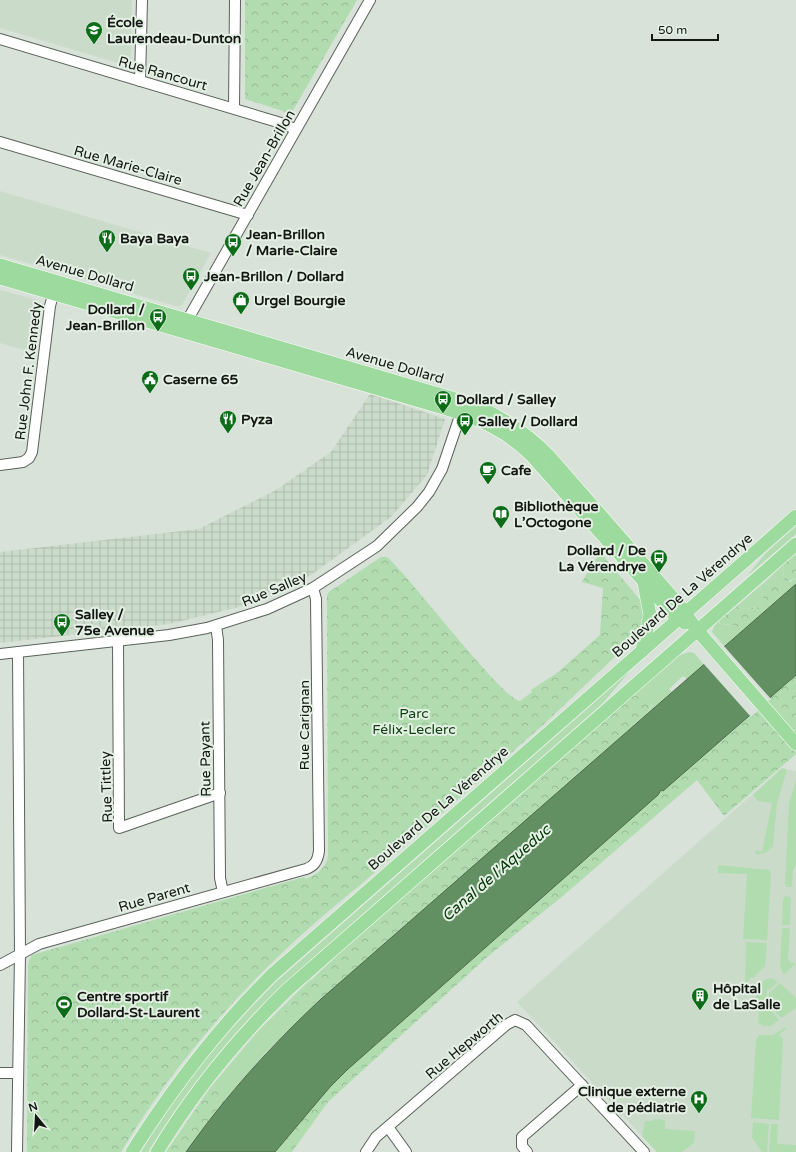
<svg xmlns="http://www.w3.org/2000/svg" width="796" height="1152" font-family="'Varela Round',sans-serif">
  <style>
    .built { fill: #cbdbca }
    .industrial { fill: url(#industrial-grid) }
    .grass { fill: #b1dcb0 }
    .forest { fill: url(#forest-crowns) }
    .water { fill: #639062; stroke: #4b6c4a }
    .pier { fill: #d8e2d8 }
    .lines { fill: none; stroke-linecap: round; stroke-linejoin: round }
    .minor-casing { stroke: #5a6359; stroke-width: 12 }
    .major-casing { stroke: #fff; stroke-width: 14 }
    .minor { stroke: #fff; stroke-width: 10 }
    .major { stroke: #9cda9d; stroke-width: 13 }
    .labels { text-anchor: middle; stroke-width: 4; stroke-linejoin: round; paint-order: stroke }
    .poi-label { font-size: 14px; font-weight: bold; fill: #131713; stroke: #e5f0e5; text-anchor: start }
    .street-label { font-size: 14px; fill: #131713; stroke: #e5f0e5 }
    .park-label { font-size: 14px; fill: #0f4112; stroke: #e5f0e5 }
    .water-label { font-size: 15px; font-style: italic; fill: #003405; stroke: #e5f0e5 }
  </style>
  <defs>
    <pattern id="industrial-grid" width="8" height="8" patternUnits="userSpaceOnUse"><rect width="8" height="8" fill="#cbdbca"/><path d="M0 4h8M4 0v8" fill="none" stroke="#adbbad"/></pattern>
    <pattern id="forest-crowns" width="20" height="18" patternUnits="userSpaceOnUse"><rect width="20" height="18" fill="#b1dcb0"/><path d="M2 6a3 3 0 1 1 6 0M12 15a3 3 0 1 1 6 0" fill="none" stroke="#97bc96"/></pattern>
  </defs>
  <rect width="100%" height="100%" fill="#d8e2d8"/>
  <g class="built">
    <polygon points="0,0 132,0 131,63 125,65 0,28"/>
    <polygon points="0,191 211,253 182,305 179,307 0,255"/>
    <polygon points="0,290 37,300 31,352 0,343"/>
    <polygon points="782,768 796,771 796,1152 657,1152 517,1002"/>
  </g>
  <polygon class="industrial" points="370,394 445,419 427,475 391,517 311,575 247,605 169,624 0,643 0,552 199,529 276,490 331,452"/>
  <g class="grass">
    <polygon points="796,526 796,534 747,576 767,552"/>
    <polygon points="784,564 783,578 790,582 796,578 796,584 784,595 779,590 781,582 775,577 768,585 764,583"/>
    <path d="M 760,586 C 763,595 766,600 759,607 L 743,609 L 737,606 Z"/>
    <polygon points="720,620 719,623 723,625 731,624 744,630 725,647 712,632 714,626"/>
    <polygon points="690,652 694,653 704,665 687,679 683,676 669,689 672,692 647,714 652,705 646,694 632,696 680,655"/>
    <path d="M 630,671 L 601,705 L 282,985 C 230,1035 186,1090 148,1152 L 141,1152 C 178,1089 225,1033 276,982 Z"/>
    <polygon points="782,768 787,770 777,803 773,846 767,852 757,855 754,850 762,852 772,803 758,801 753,795"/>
    <polygon points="796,780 796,865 793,869 792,887 786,887 785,883 789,803"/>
    <polygon points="718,865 769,870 771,875 767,940 743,939 747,874 718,873"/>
    <polygon points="785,896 791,897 790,925 782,925 783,900"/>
    <polygon points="782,928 790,928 788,959 791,963 796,963 784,975 780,967"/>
    <polygon points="746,942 767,943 765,966 753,978 751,977 745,986"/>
    <polygon points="312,978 305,988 288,1005 294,1009 307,1006 321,999 269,1049 228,1096 224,1094 220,1086 214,1090 210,1088 258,1031"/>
    <path d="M 772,978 L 778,982 L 769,990 L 767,989 L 766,1003 L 755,1003 C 756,992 758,979 772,978 Z"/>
    <polygon points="780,983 796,998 796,1008 781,1018 768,1004 769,993"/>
    <polygon points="759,1008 769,1008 779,1020 771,1026 764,1026 758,1023"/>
    <polygon points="786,1027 786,1029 779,1035 783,1039 779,1120 751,1118 756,1040 759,1035 773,1035"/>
    <polygon points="654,1119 665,1120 665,1129 695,1131 694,1143 682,1152 657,1152 642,1136 645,1121 653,1121"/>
    <polygon points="753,1122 769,1124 767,1152 762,1152 752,1138"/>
    <polygon points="771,1124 778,1124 777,1144 796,1145 796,1152 769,1152"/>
  </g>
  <g class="forest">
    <polygon points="245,0 357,0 292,112 289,113 245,99"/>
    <path d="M 600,552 L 641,601 L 644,613 L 642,629 L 638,635 L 544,724 L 359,886 C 264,962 184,1047 121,1152 L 27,1152 L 28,966 L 29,960 L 32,955 L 304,877 L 306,879 C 317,874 327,868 328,855 L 327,596 L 329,592 L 381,557 L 387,557 C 410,577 502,699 520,701 L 532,692 L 531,690 L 557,673 L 600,635 L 603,588 L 582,582 Z"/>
    <polygon points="796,554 796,578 786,582 783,578 784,564"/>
    <path d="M 775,577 L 781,582 L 779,590 L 784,595 L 744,630 L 731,624 L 720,625 L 720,620 L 737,606 L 743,609 L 759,607 C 766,600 763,595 760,586 L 764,583 L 768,585 L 772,578 Z"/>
    <polygon points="796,675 796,754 724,816 697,780 564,895 486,958 328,1102 292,1152 275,1152 330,1087 347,1070 658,795 661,790 663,791"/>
    <path d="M 646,694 L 650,696 L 653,700 L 647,714 L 321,999 L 307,1006 L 285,1013 C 285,1002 338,955 349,945 L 632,696 Z"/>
    <polygon points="220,1086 228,1096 186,1152 166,1152 210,1088 214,1090"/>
  </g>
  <path class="water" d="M 796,584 L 796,675 L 663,791 L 661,790 L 658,795 L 347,1070 L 330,1087 L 275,1152 L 186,1152 C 228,1093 269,1048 321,999 Z"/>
  <polygon class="pier" points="723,645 771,699 751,717 703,663"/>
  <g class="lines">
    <defs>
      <g id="minor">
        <polyline points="0,39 281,123 295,129"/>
        <polyline points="140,81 142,0"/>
        <polyline points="234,108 235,0"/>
        <polyline points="0,142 248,215"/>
        <polyline points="184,326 370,0"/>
        <polyline points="0,465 23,462 29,458 32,452 50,306 55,287"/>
        <polyline points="216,626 218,640 220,878 223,892"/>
        <polyline points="118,641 119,828 220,793"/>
        <polyline points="0,654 169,635 207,628 267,609 313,588 377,546 417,507 429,492 442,469 463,407"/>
        <path d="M 0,965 L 39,944 L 306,869 C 315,866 318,860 319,851 L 316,599 L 313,588"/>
        <polyline points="0,1073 18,1073"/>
        <polyline points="388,1127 406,1152"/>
        <polyline points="17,1152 20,954 18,652"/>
        <polyline points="366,1152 376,1137 506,1025 515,1020 526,1025 644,1152"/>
        <polyline points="527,1152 522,1146 522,1137 582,1085"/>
      </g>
      <g id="major">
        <path d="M 0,265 L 472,404 C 502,417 526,432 549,456 L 680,606 L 697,630 L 796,744"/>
        <path d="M 0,278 L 447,409 C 480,419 507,431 531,455 L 672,613 L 685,623"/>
        <polyline points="642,651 650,615 644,583"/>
        <path d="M 132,1152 C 173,1087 218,1028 273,974 L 796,516"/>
        <path d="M 157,1152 C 193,1092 237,1039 287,990 L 796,544"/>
      </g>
    </defs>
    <use href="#minor" class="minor-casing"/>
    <use href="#major" class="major-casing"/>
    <use href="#minor" class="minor"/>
    <use href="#major" class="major"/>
  </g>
  <defs>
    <symbol id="school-pin" viewBox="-11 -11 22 30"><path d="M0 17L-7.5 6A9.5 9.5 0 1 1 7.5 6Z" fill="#0d6c18" stroke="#e5f0e5"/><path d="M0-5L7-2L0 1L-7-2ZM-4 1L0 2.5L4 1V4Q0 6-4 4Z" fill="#fff"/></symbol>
    <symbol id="restaurant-pin" viewBox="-11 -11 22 30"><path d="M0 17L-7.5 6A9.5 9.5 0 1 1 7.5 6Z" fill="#0d6c18" stroke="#e5f0e5"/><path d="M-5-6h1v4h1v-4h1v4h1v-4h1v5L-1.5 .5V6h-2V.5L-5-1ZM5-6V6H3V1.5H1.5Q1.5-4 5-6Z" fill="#fff"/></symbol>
    <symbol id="bus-pin" viewBox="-11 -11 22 30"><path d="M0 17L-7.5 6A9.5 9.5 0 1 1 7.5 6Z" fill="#0d6c18" stroke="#e5f0e5"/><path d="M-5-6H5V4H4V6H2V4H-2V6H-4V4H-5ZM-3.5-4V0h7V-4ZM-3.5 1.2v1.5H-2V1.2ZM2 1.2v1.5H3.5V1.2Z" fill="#fff"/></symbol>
    <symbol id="shop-pin" viewBox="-11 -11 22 30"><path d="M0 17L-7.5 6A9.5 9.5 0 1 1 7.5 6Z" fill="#0d6c18" stroke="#e5f0e5"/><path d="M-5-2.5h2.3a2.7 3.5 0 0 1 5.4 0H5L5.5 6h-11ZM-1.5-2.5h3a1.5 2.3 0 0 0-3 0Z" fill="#fff"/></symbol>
    <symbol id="civic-pin" viewBox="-11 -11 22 30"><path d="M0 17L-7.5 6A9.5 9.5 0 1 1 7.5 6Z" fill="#0d6c18" stroke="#e5f0e5"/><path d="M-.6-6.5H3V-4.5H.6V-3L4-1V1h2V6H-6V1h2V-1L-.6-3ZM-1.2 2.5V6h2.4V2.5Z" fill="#fff"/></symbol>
    <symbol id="cafe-pin" viewBox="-11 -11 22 30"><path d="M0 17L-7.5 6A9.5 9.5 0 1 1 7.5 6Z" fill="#0d6c18" stroke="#e5f0e5"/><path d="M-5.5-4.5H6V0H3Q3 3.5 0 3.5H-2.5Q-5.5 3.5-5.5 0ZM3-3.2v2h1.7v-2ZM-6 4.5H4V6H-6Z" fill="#fff"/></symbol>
    <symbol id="library-pin" viewBox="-11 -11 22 30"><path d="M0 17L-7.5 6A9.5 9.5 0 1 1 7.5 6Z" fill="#0d6c18" stroke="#e5f0e5"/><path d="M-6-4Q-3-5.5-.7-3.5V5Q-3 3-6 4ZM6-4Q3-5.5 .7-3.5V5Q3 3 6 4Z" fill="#fff"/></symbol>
    <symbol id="building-pin" viewBox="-11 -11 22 30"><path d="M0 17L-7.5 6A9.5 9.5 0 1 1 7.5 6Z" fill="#0d6c18" stroke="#e5f0e5"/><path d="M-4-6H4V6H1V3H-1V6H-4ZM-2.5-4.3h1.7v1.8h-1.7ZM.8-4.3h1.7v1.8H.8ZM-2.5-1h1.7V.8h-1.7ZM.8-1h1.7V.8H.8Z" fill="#fff"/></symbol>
    <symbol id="stadium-pin" viewBox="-11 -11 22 30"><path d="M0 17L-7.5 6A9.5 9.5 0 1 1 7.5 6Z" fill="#0d6c18" stroke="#e5f0e5"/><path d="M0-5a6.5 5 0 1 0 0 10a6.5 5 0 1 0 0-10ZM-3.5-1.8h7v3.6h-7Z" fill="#fff"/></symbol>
    <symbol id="hospital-pin" viewBox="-11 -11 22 30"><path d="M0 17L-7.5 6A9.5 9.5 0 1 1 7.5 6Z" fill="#0d6c18" stroke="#e5f0e5"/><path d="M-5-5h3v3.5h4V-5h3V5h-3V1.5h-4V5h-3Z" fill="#fff"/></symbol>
  </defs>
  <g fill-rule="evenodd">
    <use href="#school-pin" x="84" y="20" width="20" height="27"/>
    <use href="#restaurant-pin" x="97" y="228" width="20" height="27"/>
    <use href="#bus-pin" x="223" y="232" width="20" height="27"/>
    <use href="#bus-pin" x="181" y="266" width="20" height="27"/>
    <use href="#shop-pin" x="231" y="290" width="20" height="27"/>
    <use href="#bus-pin" x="148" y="307" width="20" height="27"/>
    <use href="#civic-pin" x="140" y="369" width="20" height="27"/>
    <use href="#bus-pin" x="433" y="389" width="20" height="27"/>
    <use href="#restaurant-pin" x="218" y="409" width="20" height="27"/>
    <use href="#bus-pin" x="455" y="411" width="20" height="27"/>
    <use href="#cafe-pin" x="478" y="460" width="20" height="27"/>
    <use href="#library-pin" x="491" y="504" width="20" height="27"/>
    <use href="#bus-pin" x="649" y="548" width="20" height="27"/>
    <use href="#bus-pin" x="52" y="612" width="20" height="27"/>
    <use href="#building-pin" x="690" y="986" width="20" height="27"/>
    <use href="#stadium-pin" x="54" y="994" width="20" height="27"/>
    <use href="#hospital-pin" x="689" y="1089" width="20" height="27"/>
  </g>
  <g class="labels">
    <g class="poi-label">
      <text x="107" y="27">École<tspan x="107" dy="16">Laurendeau-Dunton</tspan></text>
      <text x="246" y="239">Jean-Brillon<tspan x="246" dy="16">/ Marie-Claire</tspan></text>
      <text x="120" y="243">Baya Baya</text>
      <text x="204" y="281">Jean-Brillon / Dollard</text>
      <text x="254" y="305">Urgel Bourgie</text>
      <text x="145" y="314" text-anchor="end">Dollard /<tspan x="145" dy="16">Jean-Brillon</tspan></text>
      <text x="163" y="384">Caserne 65</text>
      <text x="456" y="404">Dollard / Salley</text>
      <text x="241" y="424">Pyza</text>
      <text x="478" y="426">Salley / Dollard</text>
      <text x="501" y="475">Cafe</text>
      <text x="514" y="511">Bibliothèque<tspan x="514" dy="16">L’Octogone</tspan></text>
      <text x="646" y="555" text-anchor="end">Dollard / De<tspan x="646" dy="16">La Vérendrye</tspan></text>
      <text x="75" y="619">Salley /<tspan x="75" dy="16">75e Avenue</tspan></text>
      <text x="713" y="993">Hôpital<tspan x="713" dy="16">de LaSalle</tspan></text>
      <text x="77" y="1001">Centre sportif<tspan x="77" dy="16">Dollard-St-Laurent</tspan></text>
      <text x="686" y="1096" text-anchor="end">Clinique externe<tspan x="686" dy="16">de pédiatrie</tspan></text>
    </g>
    <g class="street-label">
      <text transform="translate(163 73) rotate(16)" y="5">Rue Rancourt</text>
      <text transform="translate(264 158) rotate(-60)" y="5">Rue Jean-Brillon</text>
      <text transform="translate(128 165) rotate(16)" y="5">Rue Marie-Claire</text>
      <text transform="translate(85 273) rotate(16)" y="5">Avenue Dollard</text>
      <text transform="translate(395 365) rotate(16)" y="5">Avenue Dollard</text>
      <text transform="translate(28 371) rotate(-83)" y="5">Rue John F. Kennedy</text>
      <text transform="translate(274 589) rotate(-23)" y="5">Rue Salley</text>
      <text transform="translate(682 595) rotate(-41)" y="5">Boulevard De La Vérendrye</text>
      <text transform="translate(304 725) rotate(-90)" y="5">Rue Carignan</text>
      <text transform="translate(205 759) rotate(-91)" y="5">Rue Payant</text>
      <text transform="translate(106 787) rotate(-92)" y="5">Rue Tittley</text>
      <text transform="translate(438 808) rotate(-41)" y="5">Boulevard De La Vérendrye</text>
      <text transform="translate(154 897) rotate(-16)" y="5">Rue Parent</text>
      <text transform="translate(464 1045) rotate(-40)" y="5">Rue Hepworth</text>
    </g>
    <g class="park-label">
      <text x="414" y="718">Parc<tspan x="414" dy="16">Félix-Leclerc</tspan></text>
    </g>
    <g class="water-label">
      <text transform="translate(496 873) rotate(-41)" y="5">Canal de l'Aqueduc</text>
    </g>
  </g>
  <g transform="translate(36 1116) rotate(342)" stroke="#e5f0e5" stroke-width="3" paint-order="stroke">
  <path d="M0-3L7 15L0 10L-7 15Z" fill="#131713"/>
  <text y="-6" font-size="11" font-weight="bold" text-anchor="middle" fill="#131713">N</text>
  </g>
  <path d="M652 34v6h66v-6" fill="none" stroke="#131713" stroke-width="2"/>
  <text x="658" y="34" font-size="12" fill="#131713" stroke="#e5f0e5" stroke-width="3" paint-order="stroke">50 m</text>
</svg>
